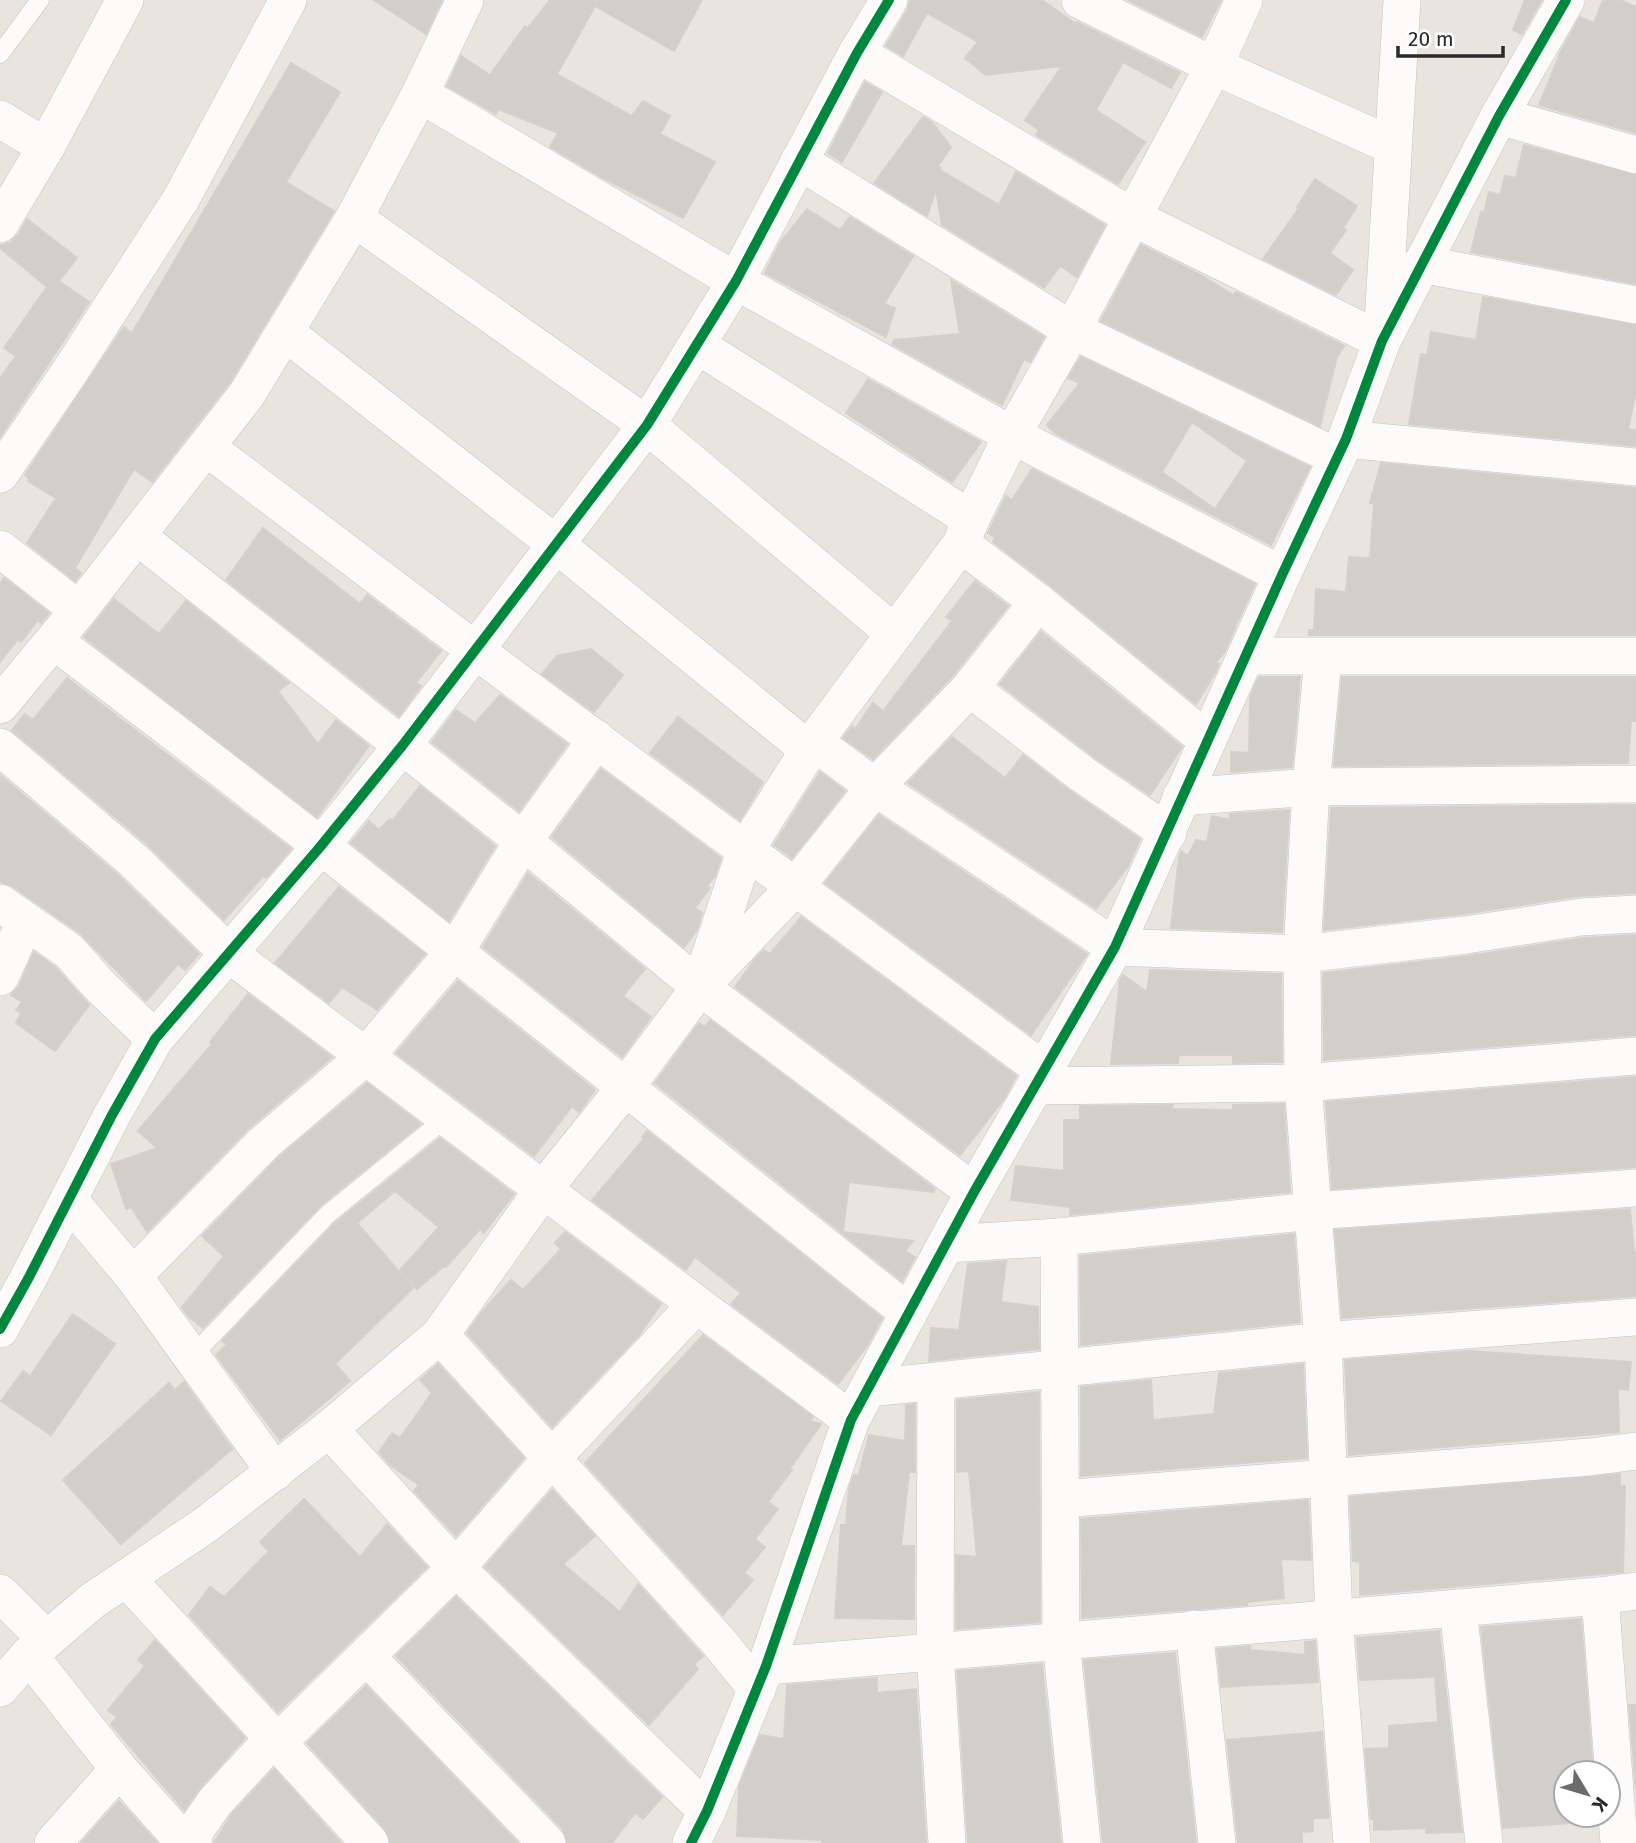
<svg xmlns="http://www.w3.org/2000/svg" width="1636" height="1843" font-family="'Fira Sans',sans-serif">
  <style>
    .building { fill: #d2ceca; stroke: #d4d0cb; stroke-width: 2; fill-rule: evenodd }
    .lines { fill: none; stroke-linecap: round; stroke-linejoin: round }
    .service-casing { stroke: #c6c4c5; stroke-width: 19 }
    .minor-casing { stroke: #c6c4c5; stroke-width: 38 }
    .service { stroke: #fcfbfa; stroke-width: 18 }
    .minor { stroke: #fcfbfa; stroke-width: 37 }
    .cycleway-casing { stroke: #fff; stroke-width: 15 }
    .cycleway { stroke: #00873e; stroke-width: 10 }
  </style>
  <rect width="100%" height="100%" fill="#eae4de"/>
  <g class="building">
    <polygon points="374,0 442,0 426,34"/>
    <polygon points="550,0 702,0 674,51 595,6 557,74 632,116 643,101 670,116 660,134 715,162 683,218 603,178 550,147 558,133 498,109 496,114 447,86 461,56 490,75 525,26 528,28"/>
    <polygon points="910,0 1042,0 1076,24 1077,22 1180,73 1171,88 1123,62 1096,110 1145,142 1118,184 1036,135 1039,130 1025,120 1062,66 986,75 965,58 978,42 927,13 903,56 886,46 907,11"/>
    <polygon points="1128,0 1221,0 1202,37"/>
    <polygon points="1525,0 1541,1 1522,34 1513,30"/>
    <polygon points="1603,0 1620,0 1636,7 1636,133 1539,105 1562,49 1580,17 1594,23"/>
    <polygon points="291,63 340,92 286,182 334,211 230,382 152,482 134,469 75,568 81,573 75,581 27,543 56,498 28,481 29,479 25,475 124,327 132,333"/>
    <polygon points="865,82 882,92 842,162 828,153"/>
    <polygon points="923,117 932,122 951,147 938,166 941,168 940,170 999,205 1016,172 1105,225 1077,277 1060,266 1044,288 942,225 936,190 927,216 874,183"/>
    <polygon points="1524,145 1636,175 1636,284 1471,252 1481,212 1484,213 1489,192 1500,195 1505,176 1516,178"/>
    <polygon points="1315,179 1357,206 1343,228 1346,230 1330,253 1353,270 1336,295 1263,259 1299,208 1297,207"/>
    <polygon points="807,209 840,230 850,217 913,256 884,304 895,308 886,337 765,273 780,243"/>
    <polygon points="27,219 77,258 59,281 89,302 0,437 0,378 16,356 4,348 47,287 0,248 0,245 10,243 18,235"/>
    <polygon points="1141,245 1201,275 1233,295 1236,292 1344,346 1337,357 1320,426 1101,321"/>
    <polygon points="951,280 1044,337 1030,362 1024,359 1002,405 892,344 894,340 960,334"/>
    <polygon points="1483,297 1636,325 1636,391 1628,429 1636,430 1636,446 1409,424 1421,354 1427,355 1431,332 1476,340"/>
    <path d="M 1081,357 L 1310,467 L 1271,545 L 1056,434 L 1047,425 L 1080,383 L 1068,378 ZM 1192,422 L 1247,461 L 1215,509 L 1162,472 Z"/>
    <polygon points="868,379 981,442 952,482 846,413"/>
    <polygon points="1381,463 1636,488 1636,635 1309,635 1309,630 1314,630 1316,589 1346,592 1349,557 1370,558 1374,503 1370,503"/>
    <polygon points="1032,469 1255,584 1239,619 1234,626 1236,626 1224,653 1215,663 1219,664 1215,673 1196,704 1051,586 993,542 995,537 988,533 1006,496 1012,500"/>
    <polygon points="263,528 360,604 367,595 441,651 416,683 421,686 399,716 226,580"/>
    <polygon points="4,578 49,613 41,623 38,620 21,642 18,639 0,662 0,584"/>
    <polygon points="975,581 1008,606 954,674 873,759 843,738 852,726 855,729 873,703 883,711 952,621 946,617"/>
    <polygon points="114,599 159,634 186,601 289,683 278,691 318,744 336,720 369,746 317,817 84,637"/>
    <polygon points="1041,632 1182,747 1150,795 1094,757 1000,684"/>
    <polygon points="591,649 623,675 594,712 542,674 557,656"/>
    <polygon points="1259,677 1300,677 1292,767 1231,772 1231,752 1249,753 1250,697"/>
    <polygon points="1342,677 1636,677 1636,721 1631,721 1628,763 1334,766"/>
    <polygon points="67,678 291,849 266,878 263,876 224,920 147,844 12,730 25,714 33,720"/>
    <polygon points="500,695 567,744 519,811 432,742 456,710 475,723"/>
    <polygon points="678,717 763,782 740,820 650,753"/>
    <polygon points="952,737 1005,778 1023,755 1070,791 1140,839 1128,866 1096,909 908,783"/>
    <polygon points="601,769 721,858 715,876 707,886 710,888 695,908 702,913 697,930 684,947 552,837"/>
    <polygon points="820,772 845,791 792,858 774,845"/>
    <polygon points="0,775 119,876 199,954 185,970 178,964 146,1001 81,934 12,886 0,882"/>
    <polygon points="420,786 495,846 449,921 351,843 369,821 379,830 390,819 392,821"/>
    <polygon points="1636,805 1636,893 1578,896 1463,914 1324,930 1331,808"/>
    <polygon points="1289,810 1282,932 1171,928 1179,857 1181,851 1188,856 1196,840 1207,842 1212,816 1230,820 1230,814"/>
    <polygon points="879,815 1087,954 1031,1035 825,883"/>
    <polygon points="528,873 645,969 623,996 651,1017 622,1057 483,947"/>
    <polygon points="339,887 425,954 377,1010 342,987 329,1003 275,963"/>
    <polygon points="801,917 1016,1076 1004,1099 960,1155 735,987 755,959 764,950 770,954"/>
    <polygon points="1636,935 1636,1035 1324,1060 1323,973 1468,956 1583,938"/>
    <polygon points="34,952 55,967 89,1005 55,1051 16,1023 21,1014 16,1010 22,1002 11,995 19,986"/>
    <polygon points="1150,970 1281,974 1282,1062 1233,1063 1233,1055 1179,1055 1178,1063 1111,1064 1120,980 1123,975 1147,992"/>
    <polygon points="458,981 595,1090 579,1112 572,1106 534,1156 396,1053"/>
    <polygon points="248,994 332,1057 249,1128 147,1232 131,1207 126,1209 111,1164 157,1148 138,1131 212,1044 210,1042"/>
    <polygon points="710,1020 935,1189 933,1192 849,1182 843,1232 913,1241 905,1251 915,1257 902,1281 655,1083 699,1023 705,1027"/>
    <polygon points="1636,1077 1636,1167 1332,1189 1326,1102"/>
    <polygon points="367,1083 421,1124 320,1206 203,1328 189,1317 182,1307 224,1256 202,1236 278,1158"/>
    <polygon points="1284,1104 1290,1192 1070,1215 1070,1207 1011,1200 1016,1166 1064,1171 1064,1120 1080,1120 1080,1106 1173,1105 1172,1109 1233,1110 1233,1105"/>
    <polygon points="647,1131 882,1318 867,1346 838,1384 731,1304 741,1293 695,1257 686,1270 592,1200 644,1139 642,1137"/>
    <polygon points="440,1138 514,1194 484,1233 480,1229 446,1267 444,1266 417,1289 400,1270 439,1227 395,1191 357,1223 413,1288 335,1364 350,1381 280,1440 216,1355 227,1345 222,1341 336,1222"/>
    <polygon points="1630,1209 1634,1252 1636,1252 1636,1296 1342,1318 1335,1230"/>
    <polygon points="565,1232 661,1304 639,1335 552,1427 467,1333 482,1312 511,1280 523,1290 561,1249 555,1243"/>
    <polygon points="1294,1234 1300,1322 1081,1345 1080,1256"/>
    <polygon points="1006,1261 1001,1302 1038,1307 1039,1349 929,1361 931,1328 959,1330 968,1264"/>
    <polygon points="73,1314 115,1344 51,1435 1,1401 23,1371 30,1376"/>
    <polygon points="703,1335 813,1417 810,1421 821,1424 789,1470 792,1470 768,1502 778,1509 755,1539 765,1547 744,1573 753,1580 723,1615 585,1463"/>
    <polygon points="1469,1351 1631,1362 1628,1390 1618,1389 1619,1432 1349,1455 1345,1360"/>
    <polygon points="438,1364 524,1458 456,1536 414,1491 419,1485 390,1465 379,1452 392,1433 400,1438 432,1393 420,1380"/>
    <polygon points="1303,1364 1307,1458 1081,1476 1081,1387 1151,1380 1153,1420 1214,1414 1219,1373"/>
    <polygon points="184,1382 232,1449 121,1544 63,1480 169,1383 175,1390"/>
    <polygon points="1039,1392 1040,1622 956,1629 956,1555 977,1557 969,1471 957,1472 957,1400"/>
    <polygon points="915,1404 915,1472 909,1472 901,1546 914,1546 914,1619 835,1618 841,1525 846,1525 849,1489 854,1475 859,1475 869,1435 905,1441 906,1405"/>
    <polygon points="1620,1474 1620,1486 1625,1486 1623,1572 1360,1595 1360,1562 1353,1561 1350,1497"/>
    <polygon points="552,1490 595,1536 563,1564 620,1612 638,1584 703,1656 694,1664 698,1669 649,1725 485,1567"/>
    <polygon points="304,1499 360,1557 387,1524 427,1567 278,1712 189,1615 210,1587 224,1597 269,1551 260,1542"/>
    <polygon points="1308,1500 1311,1560 1281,1559 1284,1598 1247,1602 1247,1605 1082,1618 1081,1519"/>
    <polygon points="456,1597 662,1797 643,1819 635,1813 612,1843 567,1843 562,1828 396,1656"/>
    <polygon points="1581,1619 1593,1773 1566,1773 1566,1815 1596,1815 1596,1821 1503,1828 1481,1627"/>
    <polygon points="1439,1631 1462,1832 1426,1833 1426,1828 1374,1830 1374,1819 1371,1819 1365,1749 1389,1748 1389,1726 1438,1722 1435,1677 1360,1680 1357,1638"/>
    <polygon points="155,1640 245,1738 200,1788 184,1810 111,1724 117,1717 108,1710 145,1666 138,1660"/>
    <polygon points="1315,1641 1318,1682 1221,1687 1217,1649 1250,1646 1250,1650 1305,1655 1305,1642"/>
    <polygon points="1175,1653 1196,1843 1103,1843 1084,1660"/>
    <polygon points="1042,1664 1061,1843 968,1843 957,1671"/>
    <polygon points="877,1678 877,1693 916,1689 926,1843 822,1843 822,1840 737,1836 739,1787 760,1735 784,1739 787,1685"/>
    <polygon points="366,1686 518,1843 390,1843 385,1829 307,1743"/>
    <polygon points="1629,1705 1636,1705 1636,1790"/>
    <polygon points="1322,1732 1329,1818 1313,1818 1313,1831 1302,1832 1302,1843 1238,1843 1227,1740"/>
    <polygon points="274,1769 341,1843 214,1843 231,1815"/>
    <polygon points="119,1801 157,1843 81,1843"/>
  </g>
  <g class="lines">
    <defs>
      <g id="service">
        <polyline points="0,54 40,0"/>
        <polyline points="191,1357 328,1214 446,1118"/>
      </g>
      <g id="minor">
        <polyline points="1080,0 1214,66 1393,146"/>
        <polyline points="857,53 1132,217 1382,341 1402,0"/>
        <polyline points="420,94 736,281 1012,435 1282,575"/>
        <polyline points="1499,116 1636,155"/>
        <polyline points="0,119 46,147"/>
        <polyline points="799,161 1072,330 1337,457"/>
        <polyline points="354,218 647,425 894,633"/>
        <polyline points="0,224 46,147 125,0"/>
        <polyline points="1421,264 1636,305"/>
        <polyline points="285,332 557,545 809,750"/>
        <polyline points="697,345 971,519"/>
        <polyline points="1346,439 1636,467"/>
        <polyline points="206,447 475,650 1043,1070"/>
        <polyline points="0,474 69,373 181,199 288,0"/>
        <polyline points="137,536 523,841 700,987 974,1192"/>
        <polyline points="961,544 1038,602 1207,740"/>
        <polyline points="0,549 79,610"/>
        <path d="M 54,641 C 344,859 625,1088 909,1313"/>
        <polyline points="1246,656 1636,656"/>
        <polyline points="1323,658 1311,787 1302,954 1303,1083 1323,1341 1334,1619 1352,1843"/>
        <polyline points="970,688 1082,774 1168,833"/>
        <polyline points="0,705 79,610 247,394 354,218 420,94 465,0"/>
        <polyline points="814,742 875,787 1115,947 1302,954 1466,935 1581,917 1636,914"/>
        <polyline points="0,747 133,860 229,954 851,1420"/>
        <polyline points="1181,797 1311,787 1636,784"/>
        <polyline points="0,903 69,951 100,986 155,1039"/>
        <polyline points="0,977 25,922"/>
        <polyline points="703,977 746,849 814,742 961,544 971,519 1012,435 1072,330 1214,66 1244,0"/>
        <polyline points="1035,1086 1303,1083 1636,1056"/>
        <polyline points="69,1200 133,1276 275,1472"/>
        <polyline points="1059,1237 1061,1641 1082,1843"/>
        <polyline points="947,1244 1059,1237 1313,1211 1636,1188"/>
        <polyline points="133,1276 264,1143 365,1057 456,950 523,841 597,739"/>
        <polyline points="0,1329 28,1279 112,1115 155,1039 320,847 402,746 647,425 736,281 857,53 889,0"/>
        <polyline points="440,1335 718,1641 757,1689"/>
        <polyline points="936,1382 935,1652 947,1843"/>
        <polyline points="869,1388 1323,1341 1636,1317"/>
        <polyline points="329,1429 456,1568 707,1811"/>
        <polyline points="1062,1499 1590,1457 1636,1451"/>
        <polyline points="126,1578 370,1843"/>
        <polyline points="0,1593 47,1640"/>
        <polyline points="1600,1596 1619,1843"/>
        <polyline points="1458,1608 1484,1843"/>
        <polyline points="1194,1629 1217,1843"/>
        <polyline points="29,1655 119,1769 185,1843"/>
        <polyline points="367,1657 547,1843"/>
        <polyline points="766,1666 1600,1596 1636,1591"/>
        <polyline points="0,1688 29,1655 92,1601 204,1526 329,1429 440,1335 542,1191 625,1088 700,987 796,886 875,787 970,688 1038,602"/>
        <polyline points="278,1742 456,1568 551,1459 696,1305"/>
        <polyline points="53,1843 119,1769"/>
        <polyline points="193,1843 194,1832 215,1802 274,1738"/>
        <polyline points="691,1843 707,1811 766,1666 851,1420 974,1192 1115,947 1282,575 1346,439 1382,341 1499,116 1566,0"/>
      </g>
    </defs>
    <use href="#service" class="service-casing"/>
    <use href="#minor" class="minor-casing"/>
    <use href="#service" class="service"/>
    <use href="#minor" class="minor"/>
    <defs>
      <g id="cycleway">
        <polyline points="0,1329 28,1279 112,1115 155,1039 320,847 402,746 647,425 736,281 857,53 889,0"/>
        <polyline points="691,1843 707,1811 766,1666 851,1420 974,1192 1115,947 1282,575 1346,439 1382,341 1499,116 1566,0"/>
      </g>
    </defs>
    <use href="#cycleway" class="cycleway-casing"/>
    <use href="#cycleway" class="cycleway"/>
  </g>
  <g transform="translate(1587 1794) rotate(128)"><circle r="33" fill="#ffffff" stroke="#aaaaaa" stroke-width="2"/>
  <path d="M0-5L12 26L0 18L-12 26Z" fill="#6d6b69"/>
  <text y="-10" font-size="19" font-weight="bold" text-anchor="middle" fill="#2a2a2a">K</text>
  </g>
  <path d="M1398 46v10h105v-10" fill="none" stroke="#2a2a2a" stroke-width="3.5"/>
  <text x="1408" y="46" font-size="21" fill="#2a2a2a" stroke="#ffffff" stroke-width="5" paint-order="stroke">20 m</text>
</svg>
